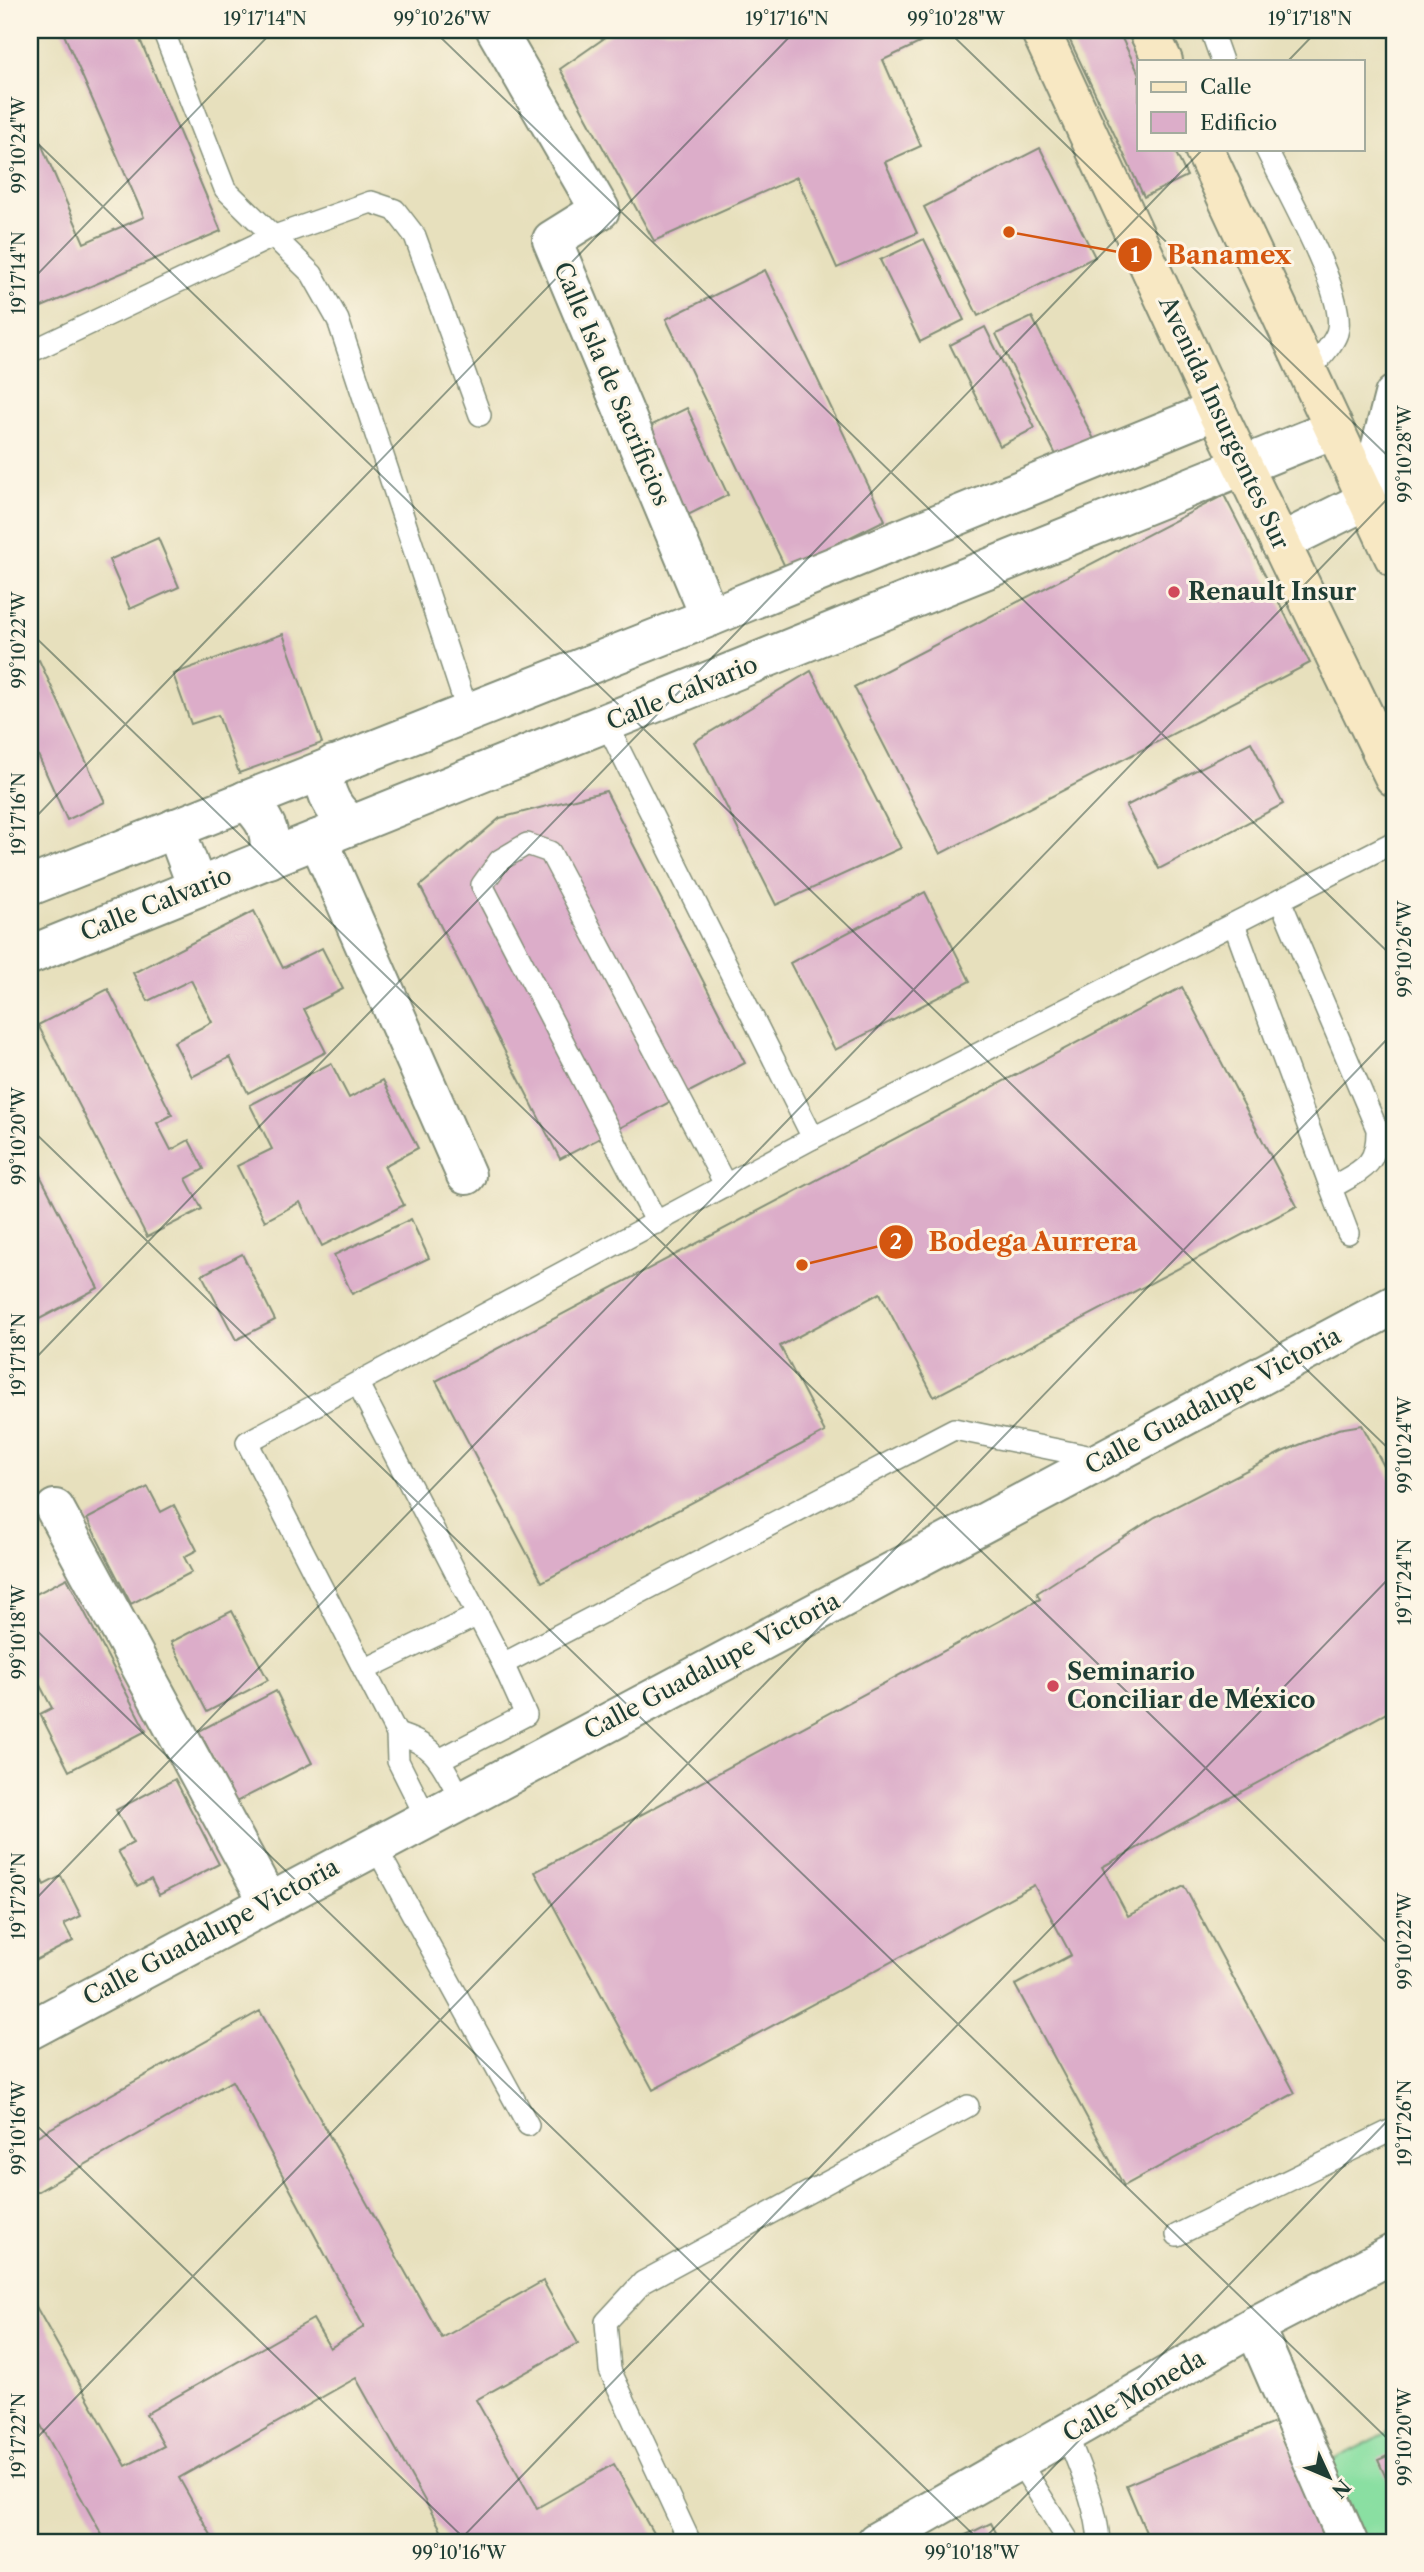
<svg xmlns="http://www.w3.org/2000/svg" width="1424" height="2572" font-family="'Libre Caslon Text',serif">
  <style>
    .green { fill: #8adfa2; stroke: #548e6b; stroke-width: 2 }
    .building { fill: #dcadc9 }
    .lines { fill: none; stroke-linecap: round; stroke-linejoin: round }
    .service-casing { stroke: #838e78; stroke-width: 24 }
    .minor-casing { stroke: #838e78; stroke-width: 42 }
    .tertiary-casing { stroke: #838e78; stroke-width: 42 }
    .secondary-casing { stroke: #838e78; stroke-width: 42 }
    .service { stroke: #fff; stroke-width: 21 }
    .minor { stroke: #fff; stroke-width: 38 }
    .tertiary { stroke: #fff; stroke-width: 38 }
    .secondary { stroke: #f8e8c3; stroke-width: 38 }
    .ticks { fill: none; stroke: #1f3d34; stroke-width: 2; stroke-opacity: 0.45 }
    .poi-dot { fill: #d1495b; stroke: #fcf5e5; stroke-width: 2.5 }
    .labels { text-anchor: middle; stroke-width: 6; stroke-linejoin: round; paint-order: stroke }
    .street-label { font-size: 24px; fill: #1f3d34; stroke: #fcf5e5 }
    .poi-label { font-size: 24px; font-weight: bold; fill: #1f3d34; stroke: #fcf5e5; text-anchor: start }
    .leader { fill: none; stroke: #d45610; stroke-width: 2.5 }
    .callout-dot { fill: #d45610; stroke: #fcf5e5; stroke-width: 2.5 }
    .mark-label { font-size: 21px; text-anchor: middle; font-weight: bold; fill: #fff }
    .callout-label { font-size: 26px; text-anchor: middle; font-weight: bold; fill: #d45610; stroke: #fcf5e5; stroke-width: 6; stroke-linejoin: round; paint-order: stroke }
    .neatline { fill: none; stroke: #1f3d34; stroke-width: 2.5 }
    .ticks-label { font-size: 18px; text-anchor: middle; fill: #1f3d34 }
  </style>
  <rect width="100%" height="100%" fill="#fcf5e5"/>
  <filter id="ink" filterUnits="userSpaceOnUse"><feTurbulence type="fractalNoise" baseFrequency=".0143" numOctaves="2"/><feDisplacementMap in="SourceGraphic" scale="14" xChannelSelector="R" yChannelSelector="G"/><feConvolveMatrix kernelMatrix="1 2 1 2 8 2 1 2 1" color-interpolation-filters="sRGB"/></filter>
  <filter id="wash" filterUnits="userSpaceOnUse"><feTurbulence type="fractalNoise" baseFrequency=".00686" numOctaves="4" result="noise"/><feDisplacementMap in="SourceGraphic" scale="28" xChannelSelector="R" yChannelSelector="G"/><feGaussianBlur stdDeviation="1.57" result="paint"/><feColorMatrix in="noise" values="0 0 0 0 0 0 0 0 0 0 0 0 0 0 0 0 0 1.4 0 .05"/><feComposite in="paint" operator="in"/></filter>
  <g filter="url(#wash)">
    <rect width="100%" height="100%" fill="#e7e0bd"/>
    <polygon class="green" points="1394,2429 1394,2542 1364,2542 1327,2463"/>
    <g id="blocks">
      <g class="building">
        <polygon points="62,30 136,30 221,231 30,312 30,118 84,243 144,217"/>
        <polygon points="616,30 921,30 926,40 883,60 921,146 885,162 917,233 837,268 797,177 654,241 560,69"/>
        <polygon points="1065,30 1118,30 1139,74 1139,149 1174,149 1187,176 1144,197"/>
        <polygon points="1040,148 1095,257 978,316 924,207"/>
        <polygon points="924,239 964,320 920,342 880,260"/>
        <polygon points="765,270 885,520 786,569 666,319"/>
        <polygon points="1032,317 1100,451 1063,469 996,334"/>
        <polygon points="985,327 1035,428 1000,446 950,345"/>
        <polygon points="687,408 728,495 682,518 640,431"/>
        <polygon points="1224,495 1310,663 940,854 854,687"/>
        <polygon points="158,538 179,587 130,609 109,560"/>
        <polygon points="283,634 322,743 239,773 218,715 191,724 173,674"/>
        <polygon points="39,660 105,802 67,820 30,737 30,664"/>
        <polygon points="811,671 901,848 776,905 694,742"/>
        <polygon points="1251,742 1283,804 1159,869 1126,806"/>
        <polygon points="606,791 745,1063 560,1159 420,886 500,818"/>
        <polygon points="925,892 970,981 835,1050 790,963"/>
        <polygon points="254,911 283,968 322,948 343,989 304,1009 326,1052 248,1093 230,1057 192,1077 174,1042 212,1022 191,980 148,1001 133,973"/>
        <polygon points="1182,987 1297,1206 934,1397 880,1293 780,1346 825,1432 542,1582 436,1381"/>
        <polygon points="108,989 172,1115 157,1123 171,1150 189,1140 204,1169 186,1179 202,1209 147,1237 38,1025"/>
        <polygon points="331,1063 349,1098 383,1080 418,1148 384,1166 404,1205 322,1246 300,1202 265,1221 237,1166 272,1149 250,1105"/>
        <polygon points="30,1156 98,1288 30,1324"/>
        <polygon points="411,1219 429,1258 352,1294 334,1255"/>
        <polygon points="242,1254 275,1320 236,1340 202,1275"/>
        <polygon points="1362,1425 1394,1485 1394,1709 1102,1867 1128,1916 1184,1886 1295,2093 1124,2186 1015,1985 1071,1955 1034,1885 653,2090 535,1872 1040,1599 1037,1593 1155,1517 1282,1452 1338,1429"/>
        <polygon points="148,1487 161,1512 174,1505 197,1550 184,1557 192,1572 131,1604 87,1519"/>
        <polygon points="67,1578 146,1731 69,1771 40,1714 52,1708 35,1676 30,1679 30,1597"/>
        <polygon points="232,1611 268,1680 207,1712 171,1642"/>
        <polygon points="276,1691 312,1763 236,1802 199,1731"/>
        <polygon points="175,1779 219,1864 159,1895 151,1879 137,1886 118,1851 133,1843 116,1810"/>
        <polygon points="30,1856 44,1885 61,1876 81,1916 64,1924 73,1941 30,1963"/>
        <polygon points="260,2011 442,2338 543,2281 578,2343 476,2400 537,2508 614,2464 658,2542 448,2542 356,2378 179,2478 215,2542 106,2542 30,2406 30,2296 126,2466 164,2446 146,2414 313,2319 330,2348 364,2327 232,2081 30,2196 30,2140"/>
        <polygon points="1281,2420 1331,2542 1150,2542 1126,2485"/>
        <polygon points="1394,2453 1394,2496 1378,2460"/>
        <polygon points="991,2523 1001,2542 951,2542"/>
      </g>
    </g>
  </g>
  <g filter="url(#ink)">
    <use href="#blocks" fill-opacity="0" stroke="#838e78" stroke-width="2"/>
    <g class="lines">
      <defs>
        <g id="service">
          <polyline points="163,30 225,189 312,274 338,320 468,713"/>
          <polyline points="1211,30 1222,61"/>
          <path d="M 1266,149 C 1283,185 1349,298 1337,333 C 1332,347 1317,361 1308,372"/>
          <polyline points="30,352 272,237 371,202 395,210 415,236 480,415"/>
          <polyline points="606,723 813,1138"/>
          <path d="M 1280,900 L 1377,1129 C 1378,1167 1361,1170 1331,1188 L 1348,1233"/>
          <polyline points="1234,924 1331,1188"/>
          <polyline points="657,1223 482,885 500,860 527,844 550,852 726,1186"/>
          <polyline points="358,1384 503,1664 526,1715 439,1760"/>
          <polyline points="503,1664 954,1429 1102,1459"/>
          <polyline points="364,1670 478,1615"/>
          <path d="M 397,1734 C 438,1746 441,1763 461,1799"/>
          <polyline points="426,1817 398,1761 397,1734 247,1442 813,1138 1394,842"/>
          <polyline points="374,1844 528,2125"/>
          <polyline points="1177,2235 1394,2129"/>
          <path d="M 1067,2435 C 1080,2469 1097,2506 1099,2542"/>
          <polyline points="1019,2461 1069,2542"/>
          <polyline points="690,2542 610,2370 606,2322 643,2282 968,2106"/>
        </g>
        <g id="minor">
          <polyline points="496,30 600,210 552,240 710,617"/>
          <polyline points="1280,543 1367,500 1394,395"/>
          <polyline points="318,839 466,1175"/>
          <polyline points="55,1509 268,1901"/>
          <polyline points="30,2030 1394,1305"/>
          <polyline points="1254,2326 1348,2542"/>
          <polyline points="876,2542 1254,2326 1394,2253"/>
        </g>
        <g id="tertiary">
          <path d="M 333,765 L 324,781 C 329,801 335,811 351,824"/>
          <path d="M 246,800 C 266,821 272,829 269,859"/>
          <polyline points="175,828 197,887"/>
          <polyline points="30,886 710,617 1216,410"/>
          <polyline points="30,955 1334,429"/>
        </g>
        <g id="secondary">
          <polyline points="1040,30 1216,410 1394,777"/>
          <polyline points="1148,30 1163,61"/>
          <polyline points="1204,149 1394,557"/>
        </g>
      </defs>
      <use href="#service" class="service-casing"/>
      <use href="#minor" class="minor-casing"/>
      <use href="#tertiary" class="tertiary-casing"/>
      <use href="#secondary" class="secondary-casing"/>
      <use href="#service" class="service"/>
      <use href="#minor" class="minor"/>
      <use href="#tertiary" class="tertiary"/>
      <use href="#secondary" class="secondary"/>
    </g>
  </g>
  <path class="ticks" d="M 433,30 L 1394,958M 947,30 L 1394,462M 1288,61 L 1318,30M 30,136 L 1394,1454M 30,282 L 274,30M 30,632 L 1394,1950M 30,823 L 796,30M 30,1128 L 1394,2445M 30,1364 L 1203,149M 30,1624 L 981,2542M 30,1905 L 1394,492M 30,2119 L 468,2542M 30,2445 L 1394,1032M 458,2542 L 1394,1573M 981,2542 L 1394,2114"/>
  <g class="poi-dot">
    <circle cx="1174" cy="592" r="7"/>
    <circle cx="1053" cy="1686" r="7"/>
  </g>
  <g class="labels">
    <g class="street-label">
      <text transform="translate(612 384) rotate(67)" y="8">Calle Isla de Sacrificios</text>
      <text transform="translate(1224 423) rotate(65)" y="8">Avenida Insurgentes Sur</text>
      <text transform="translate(682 693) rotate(-22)" y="8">Calle Calvario</text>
      <text transform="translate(156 904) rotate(-22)" y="8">Calle Calvario</text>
      <text transform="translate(1213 1401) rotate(-28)" y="8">Calle Guadalupe Victoria</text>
      <text transform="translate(712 1666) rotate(-28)" y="8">Calle Guadalupe Victoria</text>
      <text transform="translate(211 1932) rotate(-28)" y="8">Calle Guadalupe Victoria</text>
      <text transform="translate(1134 2396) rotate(-30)" y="8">Calle Moneda</text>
    </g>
    <g class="poi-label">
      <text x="1188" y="600">Renault Insur</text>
      <text x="1067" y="1680">Seminario<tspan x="1067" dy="28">Conciliar de México</tspan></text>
    </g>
  </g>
  <path class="leader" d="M1009 232L1135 255M802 1265L896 1242"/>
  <g class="callout-dot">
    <circle cx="1009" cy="232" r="7"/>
    <circle cx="802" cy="1265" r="7"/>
    <circle cx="1135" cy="255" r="18"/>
    <circle cx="896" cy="1242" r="18"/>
  </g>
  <g class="mark-label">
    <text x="1135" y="262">1</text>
    <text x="896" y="1249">2</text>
  </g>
  <g class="callout-label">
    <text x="1229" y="264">Banamex</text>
    <text x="1033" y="1251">Bodega Aurrera</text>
  </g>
  <rect width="1424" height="2572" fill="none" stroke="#fcf5e5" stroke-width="77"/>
  <rect x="1137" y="60" width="228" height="91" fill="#fcf5e5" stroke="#a4ab9e" stroke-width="2"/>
  <rect x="1151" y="82" width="35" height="10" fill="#f8e8c3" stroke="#a4ab9e" stroke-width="2"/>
  <text x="1200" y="94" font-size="21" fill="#1f3d34">Calle</text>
  <rect x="1151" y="112" width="35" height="21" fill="#dcadc9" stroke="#a4ab9e" stroke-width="2"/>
  <text x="1200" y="130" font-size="21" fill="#1f3d34">Edificio</text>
  <g transform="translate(1329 2477) rotate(134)" stroke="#fcf5e5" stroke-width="5" paint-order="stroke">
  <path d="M0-5L12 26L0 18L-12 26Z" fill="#1f3d34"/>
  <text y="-10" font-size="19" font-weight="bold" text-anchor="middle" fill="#1f3d34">N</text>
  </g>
  <rect x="38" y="38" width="1348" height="2496" class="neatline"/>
  <g class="ticks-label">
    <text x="265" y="25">19°17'14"N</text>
    <text x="442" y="25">99°10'26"W</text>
    <text x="787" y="25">19°17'16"N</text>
    <text x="956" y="25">99°10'28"W</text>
    <text x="1310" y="25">19°17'18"N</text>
    <text transform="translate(19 145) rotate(-90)" y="6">99°10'24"W</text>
    <text transform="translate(19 273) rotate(-90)" y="6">19°17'14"N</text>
    <text transform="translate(1405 454) rotate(-90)" y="6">99°10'28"W</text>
    <text transform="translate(19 640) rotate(-90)" y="6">99°10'22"W</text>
    <text transform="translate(19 814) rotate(-90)" y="6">19°17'16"N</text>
    <text transform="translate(1405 949) rotate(-90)" y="6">99°10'26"W</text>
    <text transform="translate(19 1136) rotate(-90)" y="6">99°10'20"W</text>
    <text transform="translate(19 1355) rotate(-90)" y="6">19°17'18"N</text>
    <text transform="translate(1405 1445) rotate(-90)" y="6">99°10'24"W</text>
    <text transform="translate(1405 1582) rotate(-90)" y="6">19°17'24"N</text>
    <text transform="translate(19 1632) rotate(-90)" y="6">99°10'18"W</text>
    <text transform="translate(19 1896) rotate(-90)" y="6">19°17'20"N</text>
    <text transform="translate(1405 1941) rotate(-90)" y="6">99°10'22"W</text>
    <text transform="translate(1405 2123) rotate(-90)" y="6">19°17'26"N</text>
    <text transform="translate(19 2128) rotate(-90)" y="6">99°10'16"W</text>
    <text transform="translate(19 2436) rotate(-90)" y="6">19°17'22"N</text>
    <text transform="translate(1405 2437) rotate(-90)" y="6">99°10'20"W</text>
    <text x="459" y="2559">99°10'16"W</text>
    <text x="972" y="2559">99°10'18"W</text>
  </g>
</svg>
